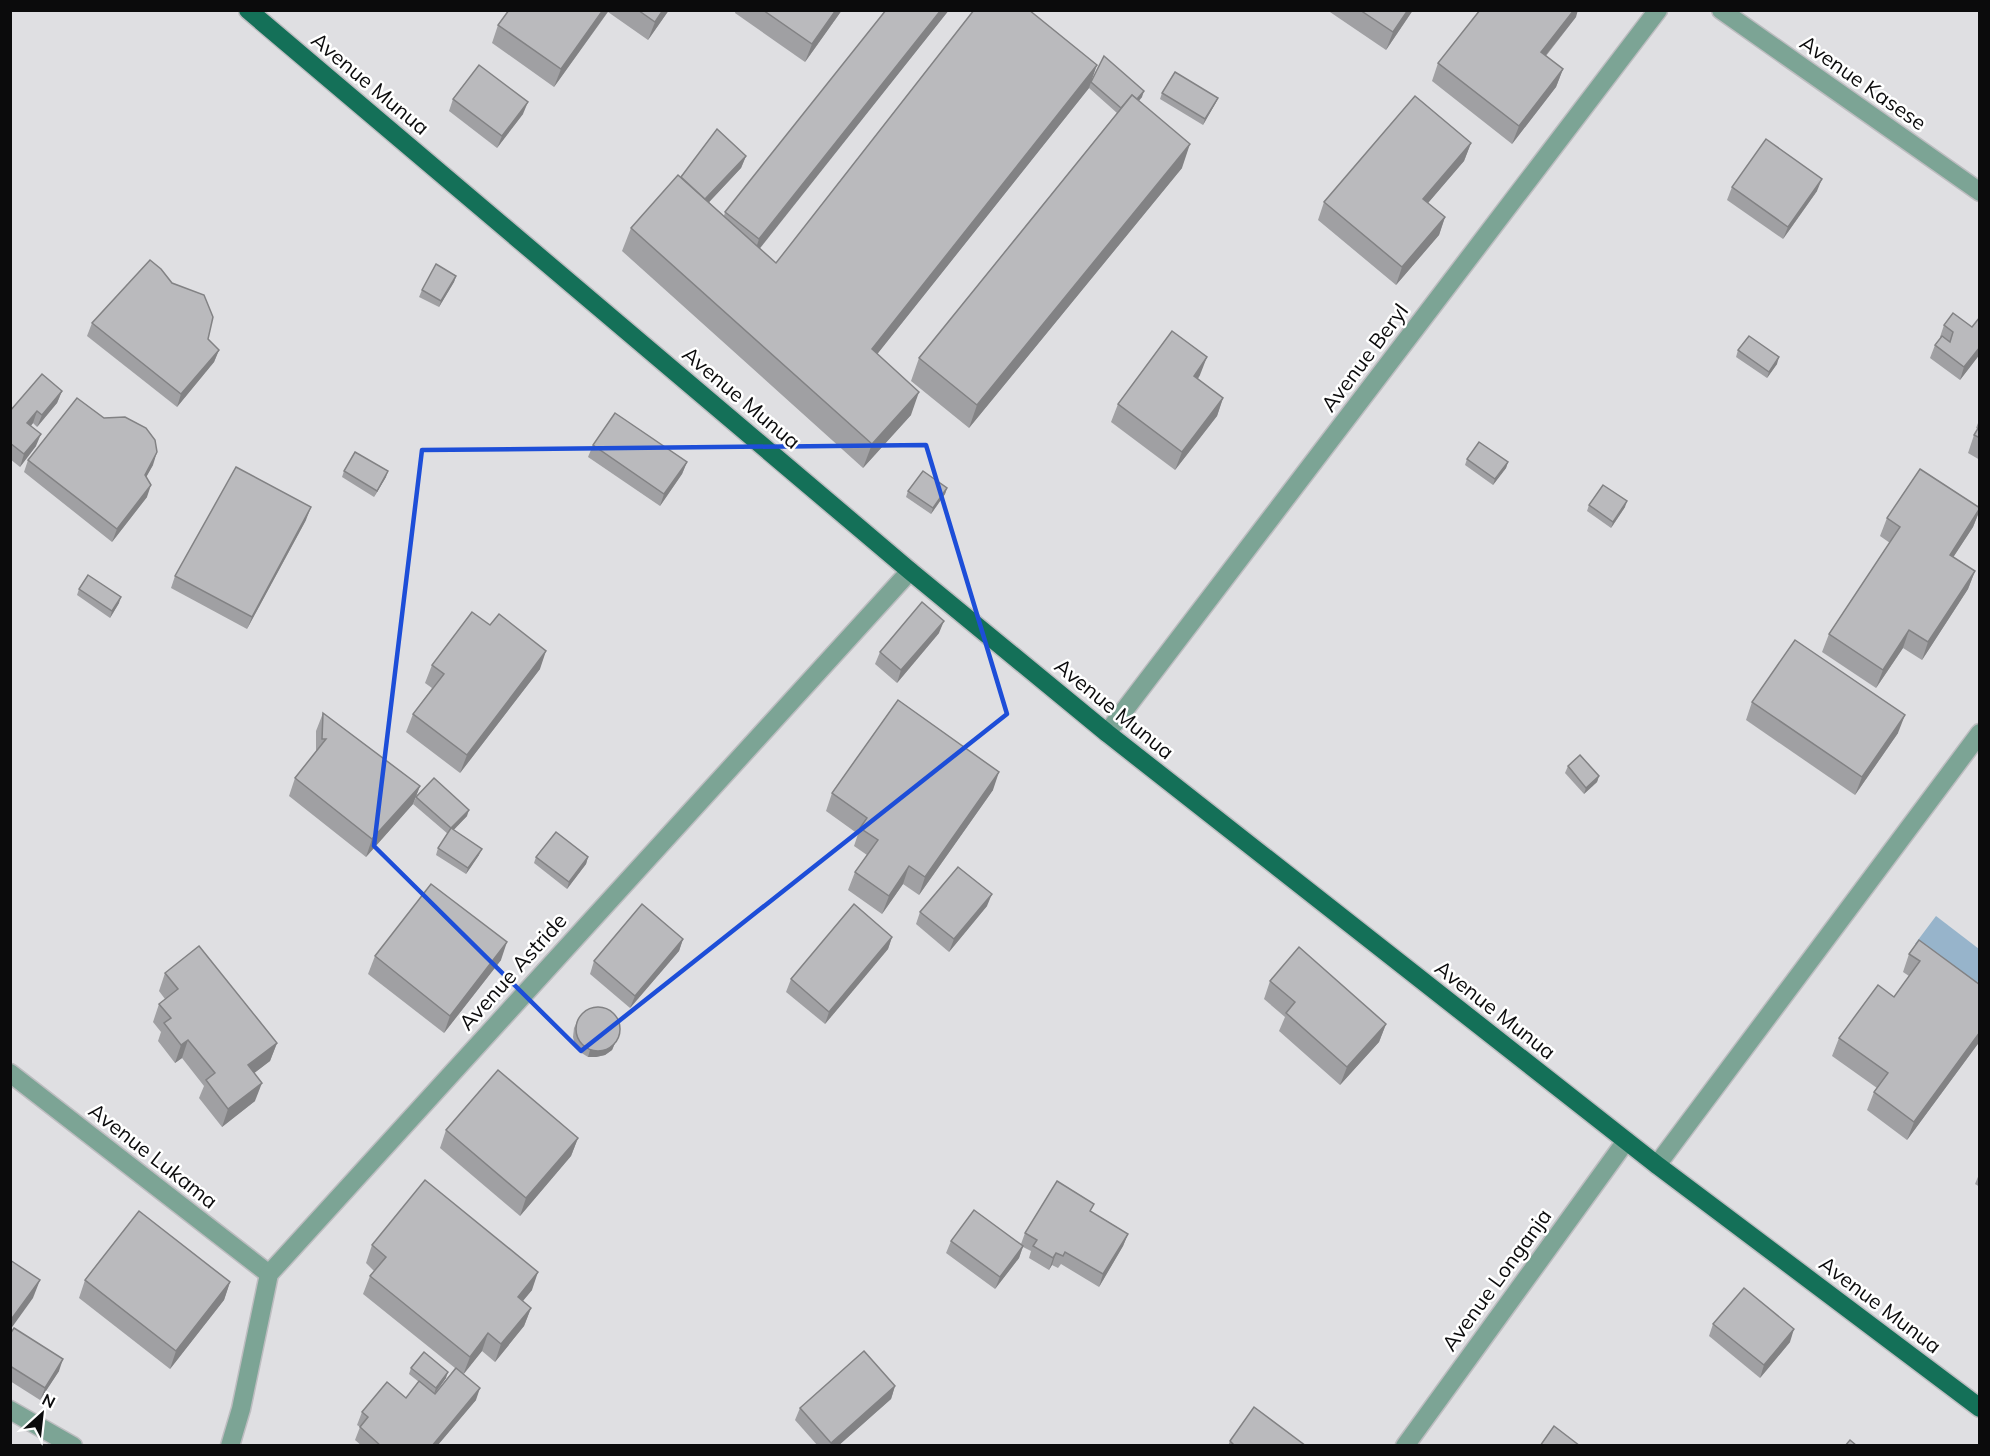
<svg xmlns="http://www.w3.org/2000/svg" width="1990" height="1456" font-family="Mulish,sans-serif">
  <style>
    .water { fill: #97b4cb }
    .lines { fill: none; stroke-linecap: round; stroke-linejoin: round }
    .minor-casing { stroke: #bdbdc0; stroke-width: 21 }
    .major-casing { stroke: #bdbdc0; stroke-width: 21 }
    .minor { stroke: #7ca495; stroke-width: 18 }
    .major { stroke: #147058; stroke-width: 18 }
    .wall { fill: #a0a0a3 }
    .shaded-wall { fill: #828284 }
    .building { fill: #bababd; stroke: #828284; stroke-width: 1.5 }
    .marked { fill: none; stroke: #1d4ed8; stroke-width: 4.5; stroke-linejoin: round }
    .labels { text-anchor: middle; stroke-width: 5; stroke-linejoin: round; paint-order: stroke }
    .street-label { font-size: 21px; fill: #0b0b0c; stroke: #fff }
  </style>
  <rect width="100%" height="100%" fill="#dfdfe2"/>
  <polygon class="water" points="1936,916 1979,949 1979,980 1974,987 1915,944"/>
  <g class="lines">
    <defs>
      <g id="minor">
        <polyline points="1721,10 1980,192"/>
        <polyline points="1107,733 1658,10"/>
        <polyline points="10,1073 269,1274"/>
        <polyline points="1657,1165 1980,733"/>
        <polyline points="10,1410 73,1446"/>
        <polyline points="230,1446 241,1409 269,1274 910,571"/>
        <polyline points="1405,1446 1626,1141"/>
      </g>
      <polyline id="major" points="248,10 910,571 1107,733 1657,1165 1980,1408"/>
    </defs>
    <use href="#minor" class="minor-casing"/>
    <use href="#major" class="major-casing"/>
    <use href="#minor" class="minor"/>
    <use href="#major" class="major"/>
  </g>
  <g class="wall">
    <polygon points="509,10 669,10 648,40 608,12 554,87 492,43 498,25"/>
    <polygon points="736,10 842,10 805,62 735,13"/>
    <polygon points="949,10 759,248 776,263 1091,82 1142,97 1139,101 1182,168 969,428 911,381 919,358 1117,113 1089,88 877,354 911,415 863,468 622,251 631,228 681,177 746,156 741,168 709,202 724,216 725,212"/>
    <polygon points="1327,10 1413,10 1386,50"/>
    <polygon points="1576,17 1546,56 1563,69 1556,87 1512,144 1432,81 1438,63"/>
    <polygon points="1162,93 1218,98 1215,104 1203,125 1160,99"/>
    <polygon points="453,99 523,114 497,148 449,111"/>
    <polygon points="1471,143 1464,161 1428,203 1445,217 1439,235 1396,285 1318,220 1324,202"/>
    <polygon points="1732,187 1817,191 1783,239 1727,200"/>
    <polygon points="456,276 454,282 439,307 419,297 422,290"/>
    <polygon points="1980,317 1980,354 1960,380 1930,358 1935,345 1941,338 1940,337 1944,325 1972,327"/>
    <polygon points="92,323 208,339 219,350 214,362 177,407 87,336"/>
    <polygon points="1738,350 1777,364 1767,378 1736,357"/>
    <polygon points="1200,375 1198,379 1223,398 1217,416 1175,470 1111,422 1118,404"/>
    <polygon points="62,391 57,403 37,427 33,423 31,426 36,446 20,467 10,459 10,411"/>
    <polygon points="104,418 153,465 146,477 147,497 112,542 24,472 28,460"/>
    <polygon points="1980,418 1980,460 1968,453 1974,435 1978,429 1976,428"/>
    <polygon points="593,445 687,462 682,474 660,506 588,457"/>
    <polygon points="1467,459 1508,462 1506,468 1493,485 1465,465"/>
    <polygon points="344,471 386,477 374,497 342,477"/>
    <polygon points="947,488 945,494 931,514 906,497 908,491"/>
    <polygon points="1589,505 1625,507 1611,528 1587,511"/>
    <polygon points="1980,510 1973,527 1953,557 1975,571 1968,589 1922,660 1903,648 1876,688 1822,652 1829,634 1890,543 1880,536 1887,518"/>
    <polygon points="306,520 247,629 171,588 175,576"/>
    <polygon points="79,589 119,603 110,618 77,595"/>
    <polygon points="939,633 897,683 875,664 880,652"/>
    <polygon points="432,665 540,669 460,773 406,732 413,714 432,688 425,683"/>
    <polygon points="1752,702 1898,733 1855,795 1746,720"/>
    <polygon points="323,713 420,786 413,804 366,857 289,796 295,778 316,752 316,731"/>
    <polygon points="1568,766 1599,776 1597,782 1584,794 1565,773"/>
    <polygon points="993,790 919,895 903,884 882,914 848,890 855,872 867,855 854,846 858,834 826,811 832,793"/>
    <polygon points="416,797 467,816 453,830 479,855 466,874 436,855 438,848 448,834 413,804"/>
    <polygon points="536,857 588,857 586,864 567,889 534,863"/>
    <polygon points="987,906 949,952 916,924 920,912"/>
    <polygon points="892,937 888,949 825,1024 786,992 791,979"/>
    <polygon points="683,939 679,951 630,1008 590,974 594,961"/>
    <polygon points="1909,954 1980,985 1980,1041 1907,1140 1867,1110 1874,1092 1877,1088 1832,1056 1839,1038 1894,997 1909,976 1903,972"/>
    <polygon points="375,956 501,960 444,1033 368,974"/>
    <polygon points="165,973 277,1043 270,1061 254,1073 255,1101 222,1127 199,1098 204,1086 182,1058 175,1063 158,1041 161,1032 153,1022 159,1004 165,999 159,991"/>
    <polygon points="1270,981 1386,1024 1379,1042 1340,1085 1279,1031 1285,1017 1264,999"/>
    <polygon points="577,1022 618,1036 612,1050 605,1055 596,1057 588,1057 580,1052 575,1045 573,1037 574,1028"/>
    <polygon points="446,1130 578,1138 571,1156 520,1216 440,1148"/>
    <polygon points="1980,1172 1980,1187 1975,1184"/>
    <polygon points="1092,1212 1128,1234 1123,1246 1099,1287 1061,1264 1058,1268 1052,1265 1049,1270 1029,1258 1031,1251 1023,1247 1019,1258 995,1289 946,1253 951,1241 1021,1244 1025,1233"/>
    <polygon points="372,1245 532,1290 523,1301 531,1308 524,1326 495,1362 482,1351 463,1374 476,1400 437,1446 362,1446 355,1440 360,1427 357,1425 362,1412 406,1398 419,1382 409,1374 411,1368 446,1378 435,1394 455,1368 363,1294 370,1276 374,1271 366,1263"/>
    <polygon points="85,1280 230,1282 224,1300 170,1369 79,1298"/>
    <polygon points="1713,1324 1790,1342 1760,1378 1709,1336"/>
    <polygon points="10,1334 59,1371 40,1400 10,1381"/>
    <polygon points="895,1386 891,1399 838,1446 818,1446 795,1420 800,1408"/>
    <polygon points="1230,1441 1306,1446 1228,1446"/>
  </g>
  <g class="shaded-wall">
    <polygon points="603,10 609,10 554,87 561,69"/>
    <polygon points="663,10 669,10 648,40 655,22"/>
    <polygon points="836,10 842,10 805,62 812,44"/>
    <polygon points="941,10 949,10 753,257 759,239"/>
    <polygon points="1408,10 1413,10 1386,50 1393,32"/>
    <polygon points="1574,10 1578,10 1576,17 1534,70 1541,52"/>
    <polygon points="1097,65 1089,88 863,372 872,349"/>
    <polygon points="1563,69 1556,87 1512,144 1519,126"/>
    <polygon points="1144,91 1142,97 1123,118 1126,112"/>
    <polygon points="1218,98 1215,104 1203,125 1205,119"/>
    <polygon points="528,102 523,114 497,148 502,136"/>
    <polygon points="1471,143 1464,161 1416,217 1423,199"/>
    <polygon points="1190,144 1182,168 969,428 977,405"/>
    <polygon points="746,156 741,168 698,214 702,202"/>
    <polygon points="1822,179 1817,191 1783,239 1788,227"/>
    <polygon points="1445,217 1439,235 1396,285 1402,267"/>
    <polygon points="456,276 454,282 439,307 441,301"/>
    <polygon points="1980,347 1980,354 1960,380 1964,367"/>
    <polygon points="219,350 214,362 177,407 181,394"/>
    <polygon points="1207,357 1200,375 1187,394 1194,376"/>
    <polygon points="1779,357 1777,364 1767,378 1769,372"/>
    <polygon points="62,391 57,403 37,427 42,415"/>
    <polygon points="919,392 911,415 863,468 872,444"/>
    <polygon points="1223,398 1217,416 1175,470 1182,452"/>
    <polygon points="37,411 33,423 23,435 27,423"/>
    <polygon points="41,434 36,446 20,467 24,454"/>
    <polygon points="157,452 153,465 140,488 145,475"/>
    <polygon points="687,462 682,474 660,506 664,494"/>
    <polygon points="1508,462 1506,468 1493,485 1495,479"/>
    <polygon points="388,471 386,477 374,497 377,491"/>
    <polygon points="151,485 147,497 112,542 117,529"/>
    <polygon points="947,488 945,494 931,514 933,508"/>
    <polygon points="1627,501 1625,507 1611,528 1613,522"/>
    <polygon points="311,507 306,520 247,629 252,617"/>
    <polygon points="1980,509 1973,527 1943,573 1950,555"/>
    <polygon points="1975,571 1968,589 1922,660 1928,642"/>
    <polygon points="121,597 119,603 110,618 112,611"/>
    <polygon points="944,621 939,633 897,683 901,670"/>
    <polygon points="1909,630 1903,648 1876,688 1883,670"/>
    <polygon points="546,651 540,669 460,773 467,755"/>
    <polygon points="1905,715 1898,733 1855,795 1862,777"/>
    <polygon points="999,772 993,790 919,895 925,877"/>
    <polygon points="1599,776 1597,782 1584,794 1586,788"/>
    <polygon points="420,786 413,804 366,857 372,839"/>
    <polygon points="469,810 467,816 449,835 451,828"/>
    <polygon points="482,849 479,855 466,874 468,868"/>
    <polygon points="588,857 586,864 567,889 569,882"/>
    <polygon points="909,866 903,884 882,914 889,896"/>
    <polygon points="992,894 987,906 949,952 954,939"/>
    <polygon points="892,937 888,949 825,1024 829,1012"/>
    <polygon points="683,939 679,951 630,1008 635,996"/>
    <polygon points="507,942 501,960 444,1033 450,1016"/>
    <polygon points="1386,1024 1379,1042 1340,1085 1347,1067"/>
    <polygon points="1980,1032 1980,1041 1907,1140 1914,1122"/>
    <polygon points="618,1036 612,1050 605,1055 596,1057 588,1057 590,1050"/>
    <polygon points="188,1040 182,1058 175,1063 181,1045"/>
    <polygon points="277,1043 270,1061 241,1083 248,1065"/>
    <polygon points="262,1083 255,1101 222,1127 228,1109"/>
    <polygon points="578,1138 571,1156 520,1216 526,1198"/>
    <polygon points="1128,1234 1123,1246 1099,1287 1103,1274"/>
    <polygon points="1023,1246 1019,1258 995,1289 1000,1277"/>
    <polygon points="1056,1253 1052,1265 1049,1270 1053,1258"/>
    <polygon points="538,1272 532,1290 511,1315 518,1297"/>
    <polygon points="40,1280 33,1298 10,1330 10,1321"/>
    <polygon points="230,1282 224,1300 170,1369 176,1351"/>
    <polygon points="531,1308 524,1326 495,1362 501,1344"/>
    <polygon points="1794,1329 1790,1342 1760,1378 1764,1365"/>
    <polygon points="488,1333 482,1351 463,1375 470,1357"/>
    <polygon points="63,1359 59,1371 40,1400 45,1388"/>
    <polygon points="448,1372 446,1378 434,1394 436,1388"/>
    <polygon points="895,1386 891,1399 838,1446 831,1446 831,1443"/>
    <polygon points="480,1388 476,1400 437,1446 432,1446"/>
  </g>
  <g class="building">
    <polygon points="509,10 603,10 561,69 498,25"/>
    <polygon points="638,10 663,10 655,22"/>
    <polygon points="763,10 836,10 812,44"/>
    <polygon points="886,10 941,10 759,239 725,212"/>
    <polygon points="974,10 1029,10 1097,65 872,349 919,392 872,444 631,228 678,175 776,263"/>
    <polygon points="1360,10 1408,10 1393,32"/>
    <polygon points="1480,10 1574,10 1541,52 1563,69 1519,126 1438,63"/>
    <polygon points="1104,56 1144,91 1137,99 1132,95 1121,108 1091,82"/>
    <polygon points="479,65 528,102 502,136 453,99"/>
    <polygon points="1175,72 1218,98 1205,119 1162,93"/>
    <polygon points="1132,95 1190,144 977,405 919,358"/>
    <polygon points="1415,96 1471,143 1423,199 1445,217 1402,267 1324,202"/>
    <polygon points="717,129 746,156 705,199 681,177"/>
    <polygon points="1766,139 1822,179 1788,227 1732,187"/>
    <polygon points="150,260 161,269 172,283 204,295 213,317 208,339 219,350 181,394 92,323"/>
    <polygon points="436,264 456,276 441,301 422,290"/>
    <polygon points="1953,313 1972,327 1980,317 1980,347 1964,367 1935,345 1942,336 1950,342 1953,332 1944,325"/>
    <polygon points="1172,331 1207,357 1194,376 1223,398 1182,452 1118,404"/>
    <polygon points="1749,336 1779,357 1769,372 1738,350"/>
    <polygon points="42,374 62,391 42,415 37,411 27,423 41,434 24,454 10,443 10,411"/>
    <polygon points="77,398 104,418 125,417 146,428 155,440 157,452 145,475 151,485 117,529 28,460"/>
    <polygon points="615,413 687,462 664,494 593,445"/>
    <polygon points="1980,425 1980,438 1974,435"/>
    <polygon points="1479,442 1508,462 1495,479 1467,459"/>
    <polygon points="355,452 388,471 377,491 344,471"/>
    <polygon points="236,467 311,507 252,617 175,576"/>
    <polygon points="1920,469 1980,508 1950,555 1975,571 1928,642 1909,630 1883,670 1829,634 1900,527 1887,518"/>
    <polygon points="923,471 947,488 933,508 908,491"/>
    <polygon points="1603,485 1627,501 1613,522 1589,505"/>
    <polygon points="88,575 121,597 112,611 79,589"/>
    <polygon points="922,602 944,621 901,670 880,652"/>
    <polygon points="472,612 490,625 499,614 546,651 467,755 413,714 444,674 432,665"/>
    <polygon points="1795,640 1905,715 1862,777 1752,702"/>
    <polygon points="898,700 999,772 925,877 909,866 889,896 855,872 878,840 860,828 867,818 832,793"/>
    <polygon points="323,713 420,786 372,839 295,778 326,739 322,739"/>
    <polygon points="1580,755 1599,776 1586,788 1568,766"/>
    <polygon points="434,778 469,810 451,828 416,797"/>
    <polygon points="451,828 482,849 468,868 438,848"/>
    <polygon points="556,832 588,857 569,882 536,857"/>
    <polygon points="958,867 992,894 954,939 920,912"/>
    <polygon points="431,884 507,942 450,1016 375,956"/>
    <polygon points="642,904 683,939 635,996 594,961"/>
    <polygon points="854,904 892,937 829,1012 791,979"/>
    <polygon points="1919,940 1980,985 1980,1032 1914,1122 1874,1092 1888,1073 1839,1038 1878,985 1894,997 1920,961 1909,954"/>
    <polygon points="199,946 277,1043 248,1065 262,1083 228,1109 206,1080 215,1073 188,1040 181,1045 164,1023 171,1018 159,1004 178,989 165,973"/>
    <polygon points="1299,947 1386,1024 1347,1067 1286,1013 1295,1002 1270,981"/>
    <circle cx="598" cy="1029" r="22"/>
    <polygon points="498,1070 578,1138 526,1198 446,1130"/>
    <polygon points="425,1180 538,1272 518,1297 531,1308 501,1344 488,1333 470,1357 370,1276 386,1257 372,1245"/>
    <polygon points="1057,1181 1094,1204 1090,1211 1128,1234 1103,1274 1065,1252 1063,1256 1056,1253 1053,1258 1033,1246 1037,1240 1025,1233"/>
    <polygon points="974,1210 1023,1246 1000,1277 951,1241"/>
    <polygon points="139,1211 230,1282 176,1351 85,1280"/>
    <polygon points="10,1260 40,1280 10,1321"/>
    <polygon points="1744,1288 1794,1329 1764,1365 1713,1324"/>
    <polygon points="14,1328 63,1359 45,1388 10,1366 10,1334"/>
    <polygon points="864,1351 895,1386 831,1443 800,1408"/>
    <polygon points="424,1352 448,1372 436,1388 411,1368"/>
    <polygon points="456,1368 480,1388 432,1446 381,1446 360,1427 368,1417 362,1412 387,1382 406,1398 419,1381 435,1394"/>
    <polygon points="1254,1407 1306,1446 1235,1446 1230,1441"/>
    <polygon points="1554,1426 1580,1446 1540,1446"/>
    <polygon points="1850,1440 1857,1446 1845,1446"/>
  </g>
  <path class="marked" d="M 926,445 L 1007,714 L 581,1051 L 374,846 L 422,450 Z"/>
  <g class="labels">
    <g class="street-label">
      <text transform="translate(1863 83) rotate(35)" y="7">Avenue Kasese</text>
      <text transform="translate(370 84) rotate(40)" y="7">Avenue Munua</text>
      <text transform="translate(1365 358) rotate(-53)" y="7">Avenue Beryl</text>
      <text transform="translate(741 398) rotate(40)" y="7">Avenue Munua</text>
      <text transform="translate(1114 709) rotate(39)" y="7">Avenue Munua</text>
      <text transform="translate(513 972) rotate(-48)" y="7">Avenue Astride</text>
      <text transform="translate(1495 1010) rotate(38)" y="7">Avenue Munua</text>
      <text transform="translate(153 1156) rotate(38)" y="7">Avenue Lukama</text>
      <text transform="translate(1497 1280) rotate(-54)" y="7">Avenue Longanja</text>
      <text transform="translate(1880 1305) rotate(37)" y="7">Avenue Munua</text>
    </g>
  </g>
  <rect width="1990" height="1456" fill="none" stroke="#0b0b0c" stroke-width="24"/>
  <g transform="translate(42 1414) rotate(27)" stroke="#ffffff" stroke-width="4.5" paint-order="stroke">
  <path d="M0-4.5L10 22L0 15L-10 22Z" fill="#0b0b0c"/>
  <text y="-9" font-size="16" font-weight="bold" text-anchor="middle" fill="#0b0b0c">N</text>
  </g>
</svg>
